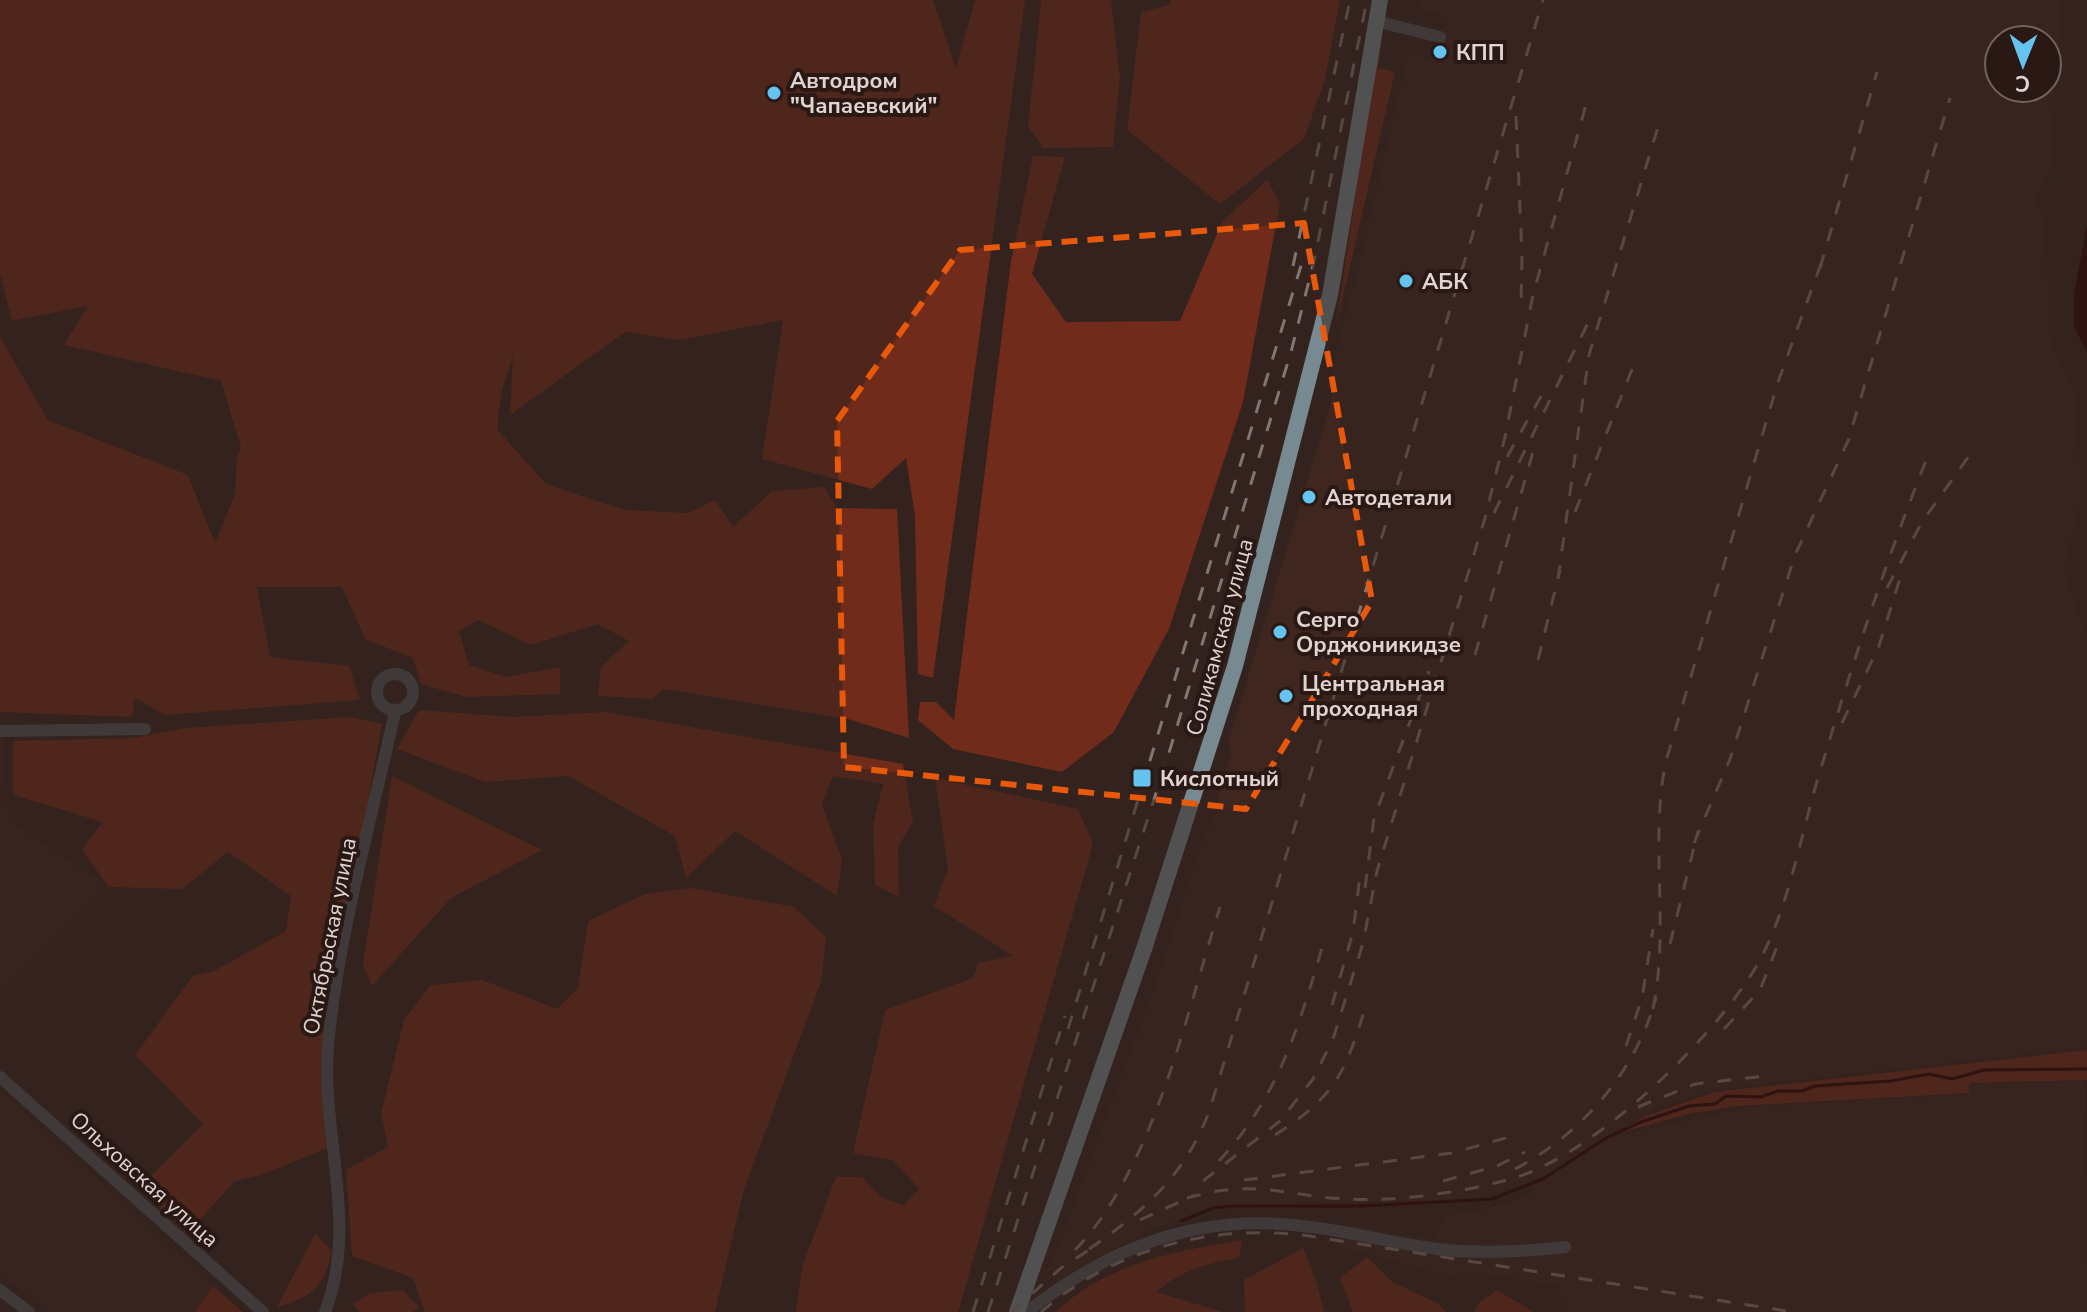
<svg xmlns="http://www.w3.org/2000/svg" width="2087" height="1312" font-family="'Nunito Sans',sans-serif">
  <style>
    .built { fill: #3f2720; fill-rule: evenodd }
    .green { fill: #712b1a }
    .water { fill: #280000 }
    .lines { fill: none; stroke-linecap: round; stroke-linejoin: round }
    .stream { stroke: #280000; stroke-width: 3 }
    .minor { stroke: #4f585c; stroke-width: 12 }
    .major { stroke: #778991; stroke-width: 16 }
    .rail { stroke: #847571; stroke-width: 3; stroke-dasharray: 14 14; stroke-linecap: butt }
    .marked { fill: none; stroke: #e8590c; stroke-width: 6; stroke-dasharray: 16 10; stroke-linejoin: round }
    .poi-dot { fill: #65c4ef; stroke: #291814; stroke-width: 3 }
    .labels { text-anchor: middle; stroke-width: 8; stroke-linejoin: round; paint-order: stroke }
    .poi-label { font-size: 22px; font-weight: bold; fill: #e0d4d0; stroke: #291814; text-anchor: start }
    .street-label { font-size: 22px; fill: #e0d4d0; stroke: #291814 }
  </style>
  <rect width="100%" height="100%" fill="#33221d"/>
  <g class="built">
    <path d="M 1422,0 L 2062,0 L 2050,173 L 2035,198 L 2045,218 L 2050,340 L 2074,391 L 2082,497 L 2064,570 L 2087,639 L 2087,1047 L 1713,1090 L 1656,1108 L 1602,1139 L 1749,1107 L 1970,1094 L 1971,1085 L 2086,1081 L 2087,1312 L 1562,1312 L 1559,1286 L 1464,1271 L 1461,1279 L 1334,1245 L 1338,1224 L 1435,1239 L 1444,1215 L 1476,1212 L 1531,1195 L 1530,1183 L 1464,1201 L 1221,1205 L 1153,1229 L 1071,1272 L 1061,1282 L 1051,1270 L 1043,1276 L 1040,1272 L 1053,1260 L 1161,970 L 1204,834 L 1207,834 L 1231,753 L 1228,743 L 1335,389 L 1327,386 L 1362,253 L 1408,53 L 1433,60 L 1447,17 L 1419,9 ZM 1999,40 L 2047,40 L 2047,88 L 1999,88 Z"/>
    <polygon points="0,736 4,736 8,819 109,887 0,991"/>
    <polygon points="0,1090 213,1286 195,1312 51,1312 0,1275"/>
  </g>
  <g class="green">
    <polygon points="0,0 933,0 956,68 975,0 1025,0 933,678 918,674 915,516 906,458 872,489 762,459 783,320 679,340 625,332 510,415 513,355 501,394 497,429 545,483 569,492 625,510 688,513 715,500 733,527 772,491 824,487 837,508 897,509 909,738 848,719 664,689 652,699 598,696 601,667 629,641 598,624 531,645 478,620 459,631 469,665 506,677 560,667 560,694 466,697 421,684 413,658 365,639 342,587 257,587 270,657 349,666 360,700 165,715 135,698 132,717 0,712 0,337 48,420 188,475 215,543 235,494 237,457 241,447 221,381 64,345 88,306 12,321 0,273"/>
    <polygon points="1041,0 1111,0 1120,78 1113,147 1043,148 1028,126"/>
    <polygon points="1170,0 1340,0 1325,79 1304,139 1220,204 1127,130 1141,12 1170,5"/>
    <polygon points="1377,47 1381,47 1378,68 1395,72 1336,327"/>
    <polygon points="1033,156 1065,157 1032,274 1066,322 1180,321 1222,222 1267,180 1280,203 1243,402 1169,629 1114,732 1062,772 953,749 918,720 920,702 936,702 954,720 1011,261"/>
    <polygon points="419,710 513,717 606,712 903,764 913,822 898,847 899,897 875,885 873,824 883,784 833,776 822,805 842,860 837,896 735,831 686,878 675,836 568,776 485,782 397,749"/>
    <polygon points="350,717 382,724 362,834 321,1003 334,1145 262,1175 235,1181 187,1234 139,1188 203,1124 135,1055 193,976 214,971 286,931 291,896 228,852 182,889 109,887 82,850 103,822 13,795 13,741 132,738 186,728"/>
    <polygon points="392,776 542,850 451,898 372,986 363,964"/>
    <polygon points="935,778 1078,809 1093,844 958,1312 796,1312 802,1267 836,1177 862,1177 882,1198 904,1205 919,1189 893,1160 853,1153 885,1010 973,978 978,963 1013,956 934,906 948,869"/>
    <polygon points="691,888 794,907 826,937 821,982 744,1189 715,1312 425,1312 413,1278 352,1256 346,1170 388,1147 381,1113 404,1020 431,985 482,980 557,1009 578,988 588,921 645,894"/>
    <polygon points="2087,1050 2087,1080 1970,1083 1969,1093 1737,1106 1688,1114 1612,1135 1646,1116 1715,1092"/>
    <path d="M 315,1234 L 332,1251 C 324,1287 312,1297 277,1307 Z"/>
    <path d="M 1242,1240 L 1239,1258 C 1208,1263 1180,1271 1156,1292 L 1223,1312 L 1056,1312 C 1106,1263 1176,1251 1242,1240 Z"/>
    <polygon points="1303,1248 1317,1283 1324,1312 1245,1312 1244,1280"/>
    <polygon points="1367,1257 1392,1282 1437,1303 1446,1312 1353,1312 1340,1278"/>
    <polygon points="213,1286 243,1312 195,1312"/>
    <polygon points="403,1290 419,1307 413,1312 359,1312 353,1304 370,1293"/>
    <polygon points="1497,1290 1534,1312 1474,1312 1480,1302"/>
  </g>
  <polygon class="water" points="2087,225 2087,352 2074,327 2074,294"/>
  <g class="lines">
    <polyline class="stream" points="1181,1221 1213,1208 1234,1206 1362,1206 1492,1199 1543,1179 1606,1138 1641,1122 1689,1106 1715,1104 1726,1096 1761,1097 1778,1091 1802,1091 1815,1086 1891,1081 1929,1074 1952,1079 1984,1070 2087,1069"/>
    <g class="minor">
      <polyline points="1375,21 1440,37"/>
      <circle cx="395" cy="692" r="18"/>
      <polyline points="0,731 145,729"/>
      <polyline points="0,1077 263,1312"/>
      <polyline points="0,1290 29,1312"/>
      <path d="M 325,1312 C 359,1225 321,1135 328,1046 C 338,936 371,821 395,712"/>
      <path d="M 1027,1312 C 1102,1253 1184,1218 1280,1224 C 1333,1227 1385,1242 1437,1249 C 1480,1254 1522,1252 1565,1247"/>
    </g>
    <polyline class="major" points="1017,1312 1145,946 1235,666 1330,295 1380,0"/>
    <g class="rail">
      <polyline points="1516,116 1522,255 1521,307"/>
      <polyline points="1293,266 1350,0"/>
      <polyline points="1820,268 1877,72"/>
      <polyline points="1507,457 1544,391"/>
      <polyline points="1575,512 1635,362"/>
      <polyline points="1494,513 1590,319"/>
      <polyline points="1558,579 1589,355 1661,117"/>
      <polyline points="1887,588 1922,522 1974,449"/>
      <polyline points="1475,655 1533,452"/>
      <polyline points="1538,660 1560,570"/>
      <polyline points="1842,723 1879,646 1901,575"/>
      <polyline points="1694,843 1730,759 1795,555 1848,441 1950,98"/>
      <polyline points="1365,888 1374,818 1429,671"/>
      <polyline points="1670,944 1698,831"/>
      <polyline points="1332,1005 1353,932 1360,876"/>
      <path d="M 1653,1009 C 1670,926 1649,843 1666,761 L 1778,382 L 1823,258"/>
      <polyline points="1068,1029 1304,256"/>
      <polyline points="1724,1029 1760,990 1780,939"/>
      <polyline points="1626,1046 1642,998 1653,929"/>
      <polyline points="1638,1107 1695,1084 1765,1076"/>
      <path d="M 1275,1135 C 1338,1095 1346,1070 1367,1002"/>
      <path d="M 1219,1161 C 1278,1097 1298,1029 1322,948"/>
      <path d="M 1515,1169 C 1582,1134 1636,1071 1656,998"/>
      <polyline points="1244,1180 1452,1153 1520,1134"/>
      <polyline points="1203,1181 1280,1121 1313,1079 1333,1039 1363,943 1377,871 1485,518 1505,437 1533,295 1589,94"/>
      <polyline points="1443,1181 1497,1166 1525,1152"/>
      <path d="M 1187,1198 C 1257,1178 1281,1196 1347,1199 C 1398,1202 1465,1192 1514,1178 C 1596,1154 1723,1031 1762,956 C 1789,904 1801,835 1818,778 C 1851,668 1886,560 1929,453"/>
      <polyline points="1140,1220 1195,1195"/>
      <path d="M 1089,1249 C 1145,1211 1187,1173 1210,1109 L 1543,0"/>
      <path d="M 1075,1250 C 1154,1168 1186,1015 1220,907"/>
      <polyline points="973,1312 1065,1016"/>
      <polyline points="988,1312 1168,756 1291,352 1314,261 1367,0"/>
      <polyline points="1011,1312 1061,1268 1098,1244"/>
      <path d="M 1041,1312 C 1115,1248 1214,1223 1309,1236 L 1793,1312"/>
    </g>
  </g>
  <path d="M0 0H2087V1312H0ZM 1304,223 L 1372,601 L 1246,809 L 844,767 L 837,421 L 960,250 Z" fill="#33221d" fill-opacity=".55" fill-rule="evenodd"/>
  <path class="marked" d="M 1304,223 L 1372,601 L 1246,809 L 844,767 L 837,421 L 960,250 Z"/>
  <g class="poi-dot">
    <circle cx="1440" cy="52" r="8"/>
    <circle cx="774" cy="93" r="8"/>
    <circle cx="1406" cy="281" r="8"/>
    <circle cx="1309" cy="497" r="8"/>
    <circle cx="1280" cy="632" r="8"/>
    <circle cx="1286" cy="696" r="8"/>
    <rect x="1132" y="768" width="20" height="20" rx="4"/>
  </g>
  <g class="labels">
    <g class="poi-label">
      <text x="1456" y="60">КПП</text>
      <text x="790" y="88">Автодром<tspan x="790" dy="25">"Чапаевский"</tspan></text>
      <text x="1422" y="289">АБК</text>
      <text x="1325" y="505">Автодетали</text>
      <text x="1296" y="627">Серго<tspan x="1296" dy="25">Орджоникидзе</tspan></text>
      <text x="1302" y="691">Центральная<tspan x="1302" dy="25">проходная</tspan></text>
      <text x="1160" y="786">Кислотный</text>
    </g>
    <g class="street-label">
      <text transform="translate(1219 637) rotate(-75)" y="8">Соликамская улица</text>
      <text transform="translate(329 936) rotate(-79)" y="8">Октябрьская улица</text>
      <text transform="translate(145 1179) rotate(42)" y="8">Ольховская улица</text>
    </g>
  </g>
  <g transform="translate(2023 64) rotate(181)"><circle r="38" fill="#291814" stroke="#72635f" stroke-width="2"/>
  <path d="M0-6L14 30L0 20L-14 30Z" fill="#65c4ef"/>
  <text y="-12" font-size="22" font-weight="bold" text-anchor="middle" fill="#e0d4d0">С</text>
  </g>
</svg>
